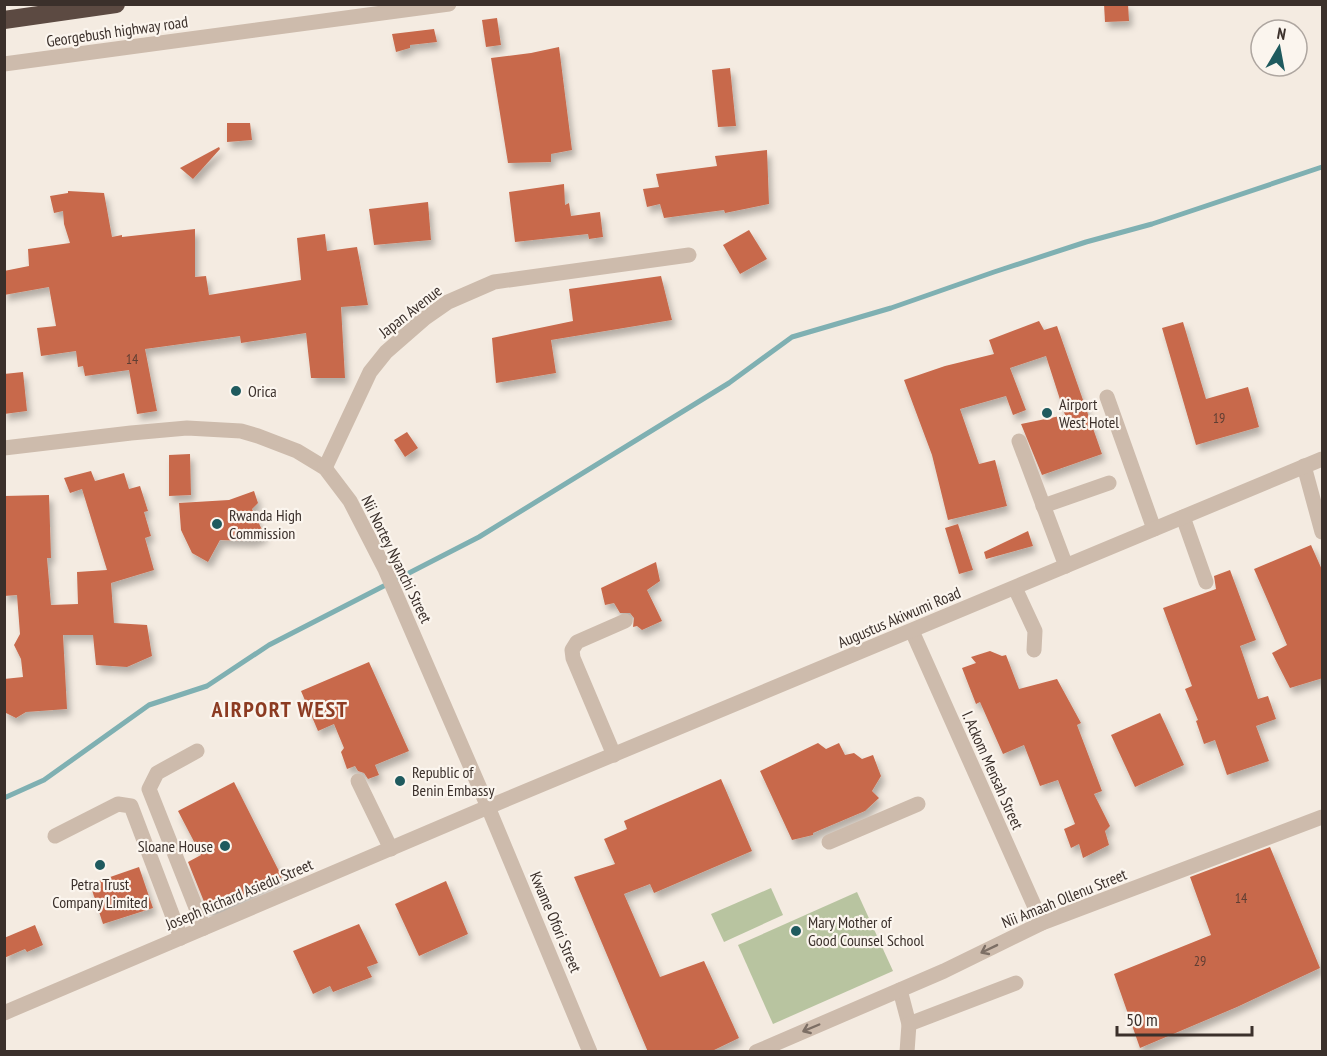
<svg xmlns="http://www.w3.org/2000/svg" width="1327" height="1056" font-family="'PT Sans Narrow',sans-serif">
  <style>
    .green { fill: #b8c4a0 }
    .lines { fill: none; stroke-linecap: round; stroke-linejoin: round }
    .stream { stroke: #7fb0b2; stroke-width: 5 }
    .building { fill: #c8694b; filter: url(#shadow) }
    .minor { stroke: #cdbbac; stroke-width: 15 }
    .highway { stroke: #5c4a42; stroke-width: 18 }
    .oneway { stroke: #7d6f65 }
    .poi-dot { fill: #1f5a5e; stroke: #fbf5ee; stroke-width: 2 }
    .labels { text-anchor: middle; stroke-width: 4.5; stroke-linejoin: round; paint-order: stroke }
    .number-label { font-size: 14px; fill: #5e3e33 }
    .street-label { font-size: 16px; fill: #3b302b; stroke: #fbf5ee }
    .poi-label { font-size: 16px; fill: #3b302b; stroke: #fbf5ee; text-anchor: start }
    .district-label { font-size: 22px; font-weight: bold; letter-spacing: 1.5px; fill: #8c3b22; stroke: #fbf5ee }
  </style>
  <defs>
    <filter id="shadow"><feDropShadow dx="3.5" dy="6" stdDeviation="3" flood-color="#0004"/></filter>
  </defs>
  <rect width="100%" height="100%" fill="#f4ebe1"/>
  <g class="green">
    <polygon points="771,888 783,915 724,942 711,914"/>
    <polygon points="857,892 893,971 773,1024 738,945"/>
  </g>
  <g class="lines">
    <polyline class="stream" points="4,798 44,780 149,705 207,686 269,645 479,537 729,383 792,337 891,308 994,272 1086,242 1152,224 1322,167"/>
  </g>
  <g class="building">
    <polygon points="1104,4 1128,4 1129,21 1105,22"/>
    <polygon points="497,18 501,45 486,47 482,20"/>
    <polygon points="434,29 437,42 410,45 410,48 396,52 392,34"/>
    <polygon points="559,47 572,150 551,154 551,162 508,163 491,58 531,53"/>
    <polygon points="730,68 736,126 718,127 712,70"/>
    <polygon points="227,123 250,123 252,140 227,142"/>
    <polygon points="219,147 220,149 193,179 180,168"/>
    <polygon points="767,150 769,204 725,213 724,210 664,218 660,204 647,207 643,189 659,187 656,174 717,166 715,156"/>
    <polygon points="564,184 565,205 569,203 571,216 600,212 603,237 589,239 588,234 515,242 509,192"/>
    <polygon points="68,191 104,193 112,237 122,235 122,237 195,229 195,277 206,276 209,295 301,280 297,238 325,234 327,251 357,247 368,305 341,307 345,378 311,378 306,333 241,343 240,336 145,349 157,411 137,414 129,370 85,376 83,366 78,367 76,351 41,356 37,328 56,326 49,287 4,295 4,271 29,266 28,249 70,243 64,224 63,211 54,213 50,196 68,193"/>
    <polygon points="428,202 431,240 374,245 369,209"/>
    <polygon points="749,230 767,259 740,274 723,245"/>
    <polygon points="661,276 672,320 551,340 556,373 496,383 492,338 573,321 569,289"/>
    <polygon points="1039,321 1044,330 1057,326 1102,454 1042,475 1021,424 1065,415 1046,356 1010,368 1026,410 1013,415 1006,396 960,409 979,464 995,460 1007,506 948,520 932,455 904,380 945,366 994,354 989,340"/>
    <polygon points="1183,322 1206,399 1248,387 1259,427 1196,445 1162,328"/>
    <polygon points="23,372 27,411 4,414 4,374"/>
    <polygon points="407,432 418,448 405,457 394,440"/>
    <polygon points="190,454 191,495 169,496 169,455"/>
    <polygon points="91,471 95,481 124,473 129,489 140,486 148,511 144,512 151,536 145,538 154,570 111,583 114,623 147,625 152,656 127,667 96,665 93,635 63,635 67,709 26,712 16,718 4,712 4,679 23,677 21,659 14,645 20,634 17,595 4,596 4,496 49,495 51,558 47,558 51,605 78,604 77,572 107,570 82,489 70,493 64,478"/>
    <polygon points="254,491 258,503 252,509 265,536 253,541 220,540 208,562 192,553 181,530 179,503 229,500"/>
    <polygon points="958,524 973,570 959,574 945,528"/>
    <polygon points="1028,531 1033,546 986,559 984,552"/>
    <polygon points="1311,545 1323,572 1323,678 1290,688 1272,653 1287,645 1254,569"/>
    <polygon points="656,562 660,581 647,590 662,621 642,630 637,626 633,627 634,618 630,613 620,613 614,603 605,605 601,588"/>
    <polygon points="1230,570 1256,640 1240,646 1258,699 1268,696 1276,719 1256,726 1269,761 1227,775 1215,740 1204,744 1196,721 1198,720 1185,689 1192,686 1163,608 1216,589 1214,576"/>
    <polygon points="990,651 1002,656 1006,655 1019,689 1057,679 1081,723 1077,725 1102,791 1094,794 1110,826 1105,831 1109,845 1083,858 1079,844 1071,848 1064,829 1075,824 1058,780 1040,786 1024,745 1003,754 980,702 976,704 962,668 976,663 971,657"/>
    <polygon points="369,662 409,751 375,765 379,775 368,779 364,773 358,771 355,766 347,769 341,752 344,748 334,724 318,731 301,691"/>
    <polygon points="1160,713 1184,765 1135,787 1111,735"/>
    <polygon points="818,743 826,749 839,743 845,755 854,753 862,759 873,755 881,776 872,791 879,798 865,811 813,833 813,835 792,840 760,771"/>
    <polygon points="721,779 752,851 654,893 650,884 624,894 660,977 704,961 739,1038 710,1052 648,1052 574,877 615,864 604,839 627,829 624,821"/>
    <polygon points="234,782 282,877 209,914 188,862 201,855 178,811"/>
    <polygon points="1270,847 1320,968 1237,1007 1140,1048 1114,974 1211,935 1190,877"/>
    <polygon points="139,867 153,908 103,924 90,884"/>
    <polygon points="446,881 468,934 419,956 395,904"/>
    <polygon points="359,924 378,963 367,967 372,977 333,992 330,986 313,994 293,951"/>
    <polygon points="35,925 43,945 27,952 25,949 4,958 4,938"/>
  </g>
  <g class="lines">
    <g class="minor">
      <polyline points="4,64 449,4"/>
      <polyline points="1107,397 1154,529"/>
      <polyline points="1019,441 1066,566"/>
      <polyline points="4,448 131,433 187,428 241,431 258,436 297,451 325,468 350,501 385,569 488,807 590,1052"/>
      <polyline points="1304,466 1322,532"/>
      <polyline points="325,468 370,372 386,352 425,318 448,302 494,282 689,255"/>
      <polyline points="1043,506 1109,483"/>
      <polyline points="1183,517 1206,582"/>
      <polyline points="1015,588 1035,631 1034,650"/>
      <polyline points="912,631 1042,923"/>
      <polyline points="197,751 157,773 149,789 204,928"/>
      <polyline points="614,755 573,658 572,650 577,642 625,621"/>
      <polyline points="358,781 391,849"/>
      <polyline points="55,836 118,804 131,806 181,938"/>
      <polyline points="829,842 918,804"/>
      <polyline points="900,990 909,1024 907,1052"/>
      <polyline points="4,1013 488,807 1322,459"/>
      <polyline points="909,1024 1016,983"/>
      <polyline points="756,1052 944,971 1042,923 1322,817"/>
    </g>
    <polyline class="highway" points="4,20 116,4"/>
  </g>
  <defs><path id="oneway-shaft" d="M-6 0H5M1.5-3L5.5 0L1.5 3" fill="none" stroke-width="1.6" stroke-linecap="round" stroke-linejoin="round" transform="scale(1.5)"/></defs>
  <g class="oneway">
    <use href="#oneway-shaft" transform="translate(989 949) rotate(154)"/>
    <use href="#oneway-shaft" transform="translate(811 1028) rotate(157)"/>
  </g>
  <g class="poi-dot">
    <circle cx="236" cy="391" r="6"/>
    <circle cx="1047" cy="413" r="6"/>
    <circle cx="217" cy="524" r="6"/>
    <circle cx="400" cy="781" r="6"/>
    <circle cx="225" cy="846" r="6"/>
    <circle cx="100" cy="865" r="6"/>
    <circle cx="796" cy="931" r="6"/>
  </g>
  <g class="labels">
    <g class="number-label">
      <text x="132" y="364">14</text>
      <text x="1219" y="423">19</text>
      <text x="1241" y="903">14</text>
      <text x="1200" y="966">29</text>
    </g>
    <g class="street-label">
      <text transform="translate(117 31) rotate(-8)" y="6">Georgebush highway road</text>
      <text transform="translate(410 311) rotate(-38)" y="6">Japan Avenue</text>
      <text transform="translate(397 559) rotate(64)" y="6">Nii Nortey Nyanchi Street</text>
      <text transform="translate(899 617) rotate(-23)" y="6">Augustus Akiwumi Road</text>
      <text transform="translate(993 770) rotate(66)" y="6">I. Ackom Mensah Street</text>
      <text transform="translate(239 894) rotate(-23)" y="6">Joseph Richard Asiedu Street</text>
      <text transform="translate(1064 898) rotate(-22)" y="6">Nii Amaah Ollenu Street</text>
      <text transform="translate(556 922) rotate(67)" y="6">Kwame Ofori Street</text>
    </g>
    <g class="poi-label">
      <text x="248" y="397">Orica</text>
      <text x="1059" y="410">Airport<tspan x="1059" dy="18">West Hotel</tspan></text>
      <text x="229" y="521">Rwanda High<tspan x="229" dy="18">Commission</tspan></text>
      <text x="412" y="778">Republic of<tspan x="412" dy="18">Benin Embassy</tspan></text>
      <text x="213" y="852" text-anchor="end">Sloane House</text>
      <text x="100" y="890" text-anchor="middle">Petra Trust<tspan x="100" dy="18">Company Limited</tspan></text>
      <text x="808" y="928">Mary Mother of<tspan x="808" dy="18">Good Counsel School</tspan></text>
    </g>
    <g class="district-label">
      <text x="280" y="717">AIRPORT WEST</text>
    </g>
  </g>
  <rect width="1327" height="1056" fill="none" stroke="#3b302b" stroke-width="12"/>
  <g transform="translate(1279 48) rotate(10)"><circle r="28" fill="#fbf5ee" stroke="#aea6a0" stroke-width="1.5"/>
  <path d="M0-4.5L10 22L0 15L-10 22Z" fill="#1f5a5e"/>
  <text y="-9" font-size="16" font-weight="bold" text-anchor="middle" fill="#3b302b">N</text>
  </g>
  <path d="M1117 1026v9h135v-9" fill="none" stroke="#3b302b" stroke-width="3"/>
  <text x="1126" y="1026" font-size="18" fill="#3b302b" stroke="#fbf5ee" stroke-width="4.5" paint-order="stroke">50 m</text>
</svg>
